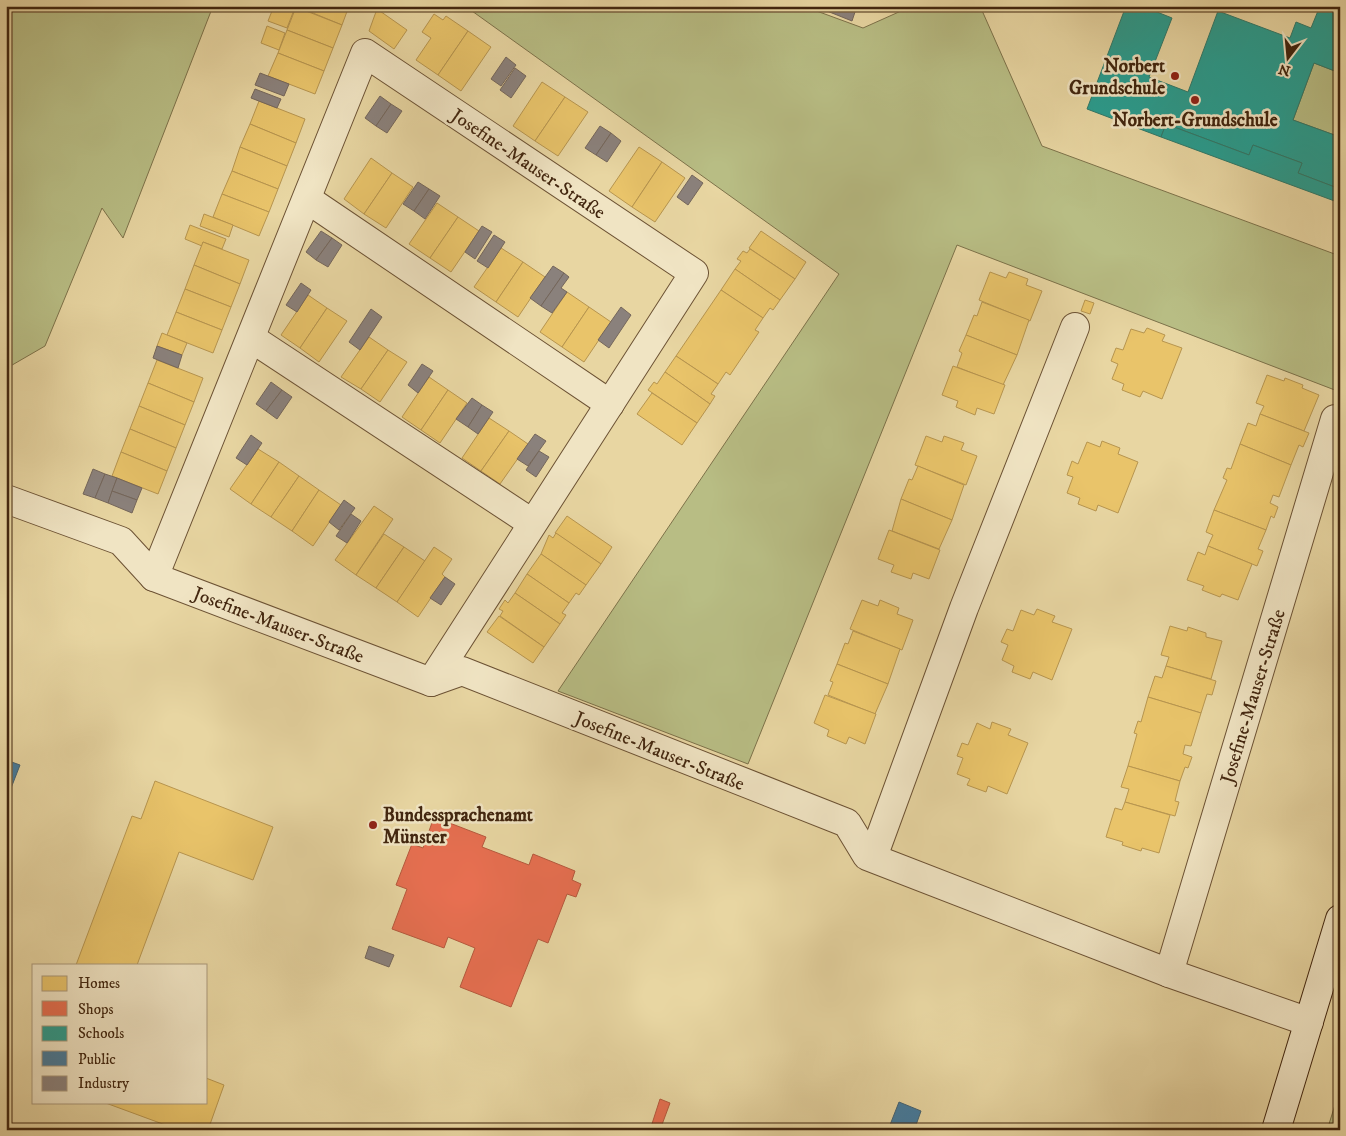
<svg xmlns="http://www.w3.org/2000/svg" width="1346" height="1136" font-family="'IM FELL DW Pica',serif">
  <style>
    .green { fill: #b8bd84; stroke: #7d724a }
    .homes { fill: #e9c46a; stroke: #b7954f }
    .shops { fill: #e76f51; stroke: #b6593d }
    .schools { fill: #2a9d8f; stroke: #317969 }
    .public { fill: #457b9d; stroke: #446272 }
    .industry { fill: #8a817c; stroke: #74665b }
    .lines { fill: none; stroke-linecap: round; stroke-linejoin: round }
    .street-casing { stroke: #6c5234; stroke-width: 30 }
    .secondary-casing { stroke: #42260f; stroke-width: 30 }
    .street { stroke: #f0e4c3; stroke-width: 28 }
    .secondary { stroke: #f0e4c3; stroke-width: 28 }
    .poi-dot { fill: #8f2418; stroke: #f0e4c3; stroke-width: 2 }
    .labels { text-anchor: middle; stroke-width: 5; stroke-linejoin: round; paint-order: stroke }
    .poi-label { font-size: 19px; font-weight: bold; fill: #42260f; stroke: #f0e4c3; text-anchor: end }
    .street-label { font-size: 19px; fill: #42260f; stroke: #f0e4c3 }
  </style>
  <rect width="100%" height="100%" fill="#e8d6a2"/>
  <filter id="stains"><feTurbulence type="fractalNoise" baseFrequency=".004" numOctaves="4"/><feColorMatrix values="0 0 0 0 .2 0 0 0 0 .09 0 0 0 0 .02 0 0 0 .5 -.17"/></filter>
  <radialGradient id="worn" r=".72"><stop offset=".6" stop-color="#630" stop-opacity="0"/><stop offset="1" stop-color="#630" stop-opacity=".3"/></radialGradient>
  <g class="green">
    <polygon points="6,6 213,6 123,238 102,208 45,346 7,368"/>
    <polygon points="465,6 803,6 863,28 901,11 903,6 980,6 1042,146 1340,256 1340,392 957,245 748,764 558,691 839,274"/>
    <polygon points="1314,63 1340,73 1340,137 1293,120"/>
    <polygon points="1340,1089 1340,1127 1329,1124"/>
  </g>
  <g class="homes">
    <polygon points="274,6 286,6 294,10 287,28 268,21"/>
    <polygon points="296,6 349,6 342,25"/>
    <polygon points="296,7 342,25 333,48 287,30"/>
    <polygon points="377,9 407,30 394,49 369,31"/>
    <polygon points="434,14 443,20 446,16 468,31 438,75 416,60 431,38 422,32"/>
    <polygon points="267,26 285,33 279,50 261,43"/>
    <polygon points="287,30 333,48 324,71 278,53"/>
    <polygon points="468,31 491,47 461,91 438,75"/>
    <polygon points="278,53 324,71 315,94 268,76"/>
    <polygon points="542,82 565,97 535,141 513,126"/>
    <polygon points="565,97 588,112 558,156 535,141"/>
    <polygon points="259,101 305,119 296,143 250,124"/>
    <polygon points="250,124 296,143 287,166 240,147"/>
    <polygon points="240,147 287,166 278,189 232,171"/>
    <polygon points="639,147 662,162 632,207 609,191"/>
    <polygon points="371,158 392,173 364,214 344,199"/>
    <polygon points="662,162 685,178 655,222 632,207"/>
    <polygon points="232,171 278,189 269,212 222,194"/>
    <polygon points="392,173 413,187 386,228 364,214"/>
    <polygon points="222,194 269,212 259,236 213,217"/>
    <polygon points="437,203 458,217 430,258 409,244"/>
    <polygon points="204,214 233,225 229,237 200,226"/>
    <polygon points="458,217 479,231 451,272 430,258"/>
    <polygon points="190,225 226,239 222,249 203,242 202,246 185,239"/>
    <polygon points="761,231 806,262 795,279 749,248"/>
    <polygon points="203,242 249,260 240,284 194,265"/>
    <polygon points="501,248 523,262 496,302 474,287"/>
    <polygon points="750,249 795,279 780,300 735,269 741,261 737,259 743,251 747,253"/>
    <polygon points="523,262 545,277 518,317 496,302"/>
    <polygon points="194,265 240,284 231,307 185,289"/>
    <polygon points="735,269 780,300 773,310 770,308 763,318 721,290"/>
    <polygon points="990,272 1006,278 1009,272 1028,279 1026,285 1042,291 1030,321 979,300"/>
    <polygon points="185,289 231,307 222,330 176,312"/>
    <polygon points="721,290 763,318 755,330 759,332 730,375 726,372 718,384 676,356"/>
    <polygon points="567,292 589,307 562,347 540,332"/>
    <polygon points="308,295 327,308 300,348 281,335"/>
    <polygon points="1085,300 1094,303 1090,314 1081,311"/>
    <polygon points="982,302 1029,320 1017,355 966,335 974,315 977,316"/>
    <polygon points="589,307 611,322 584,362 562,347"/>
    <polygon points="327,308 347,321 319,362 300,348"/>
    <polygon points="176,312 222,330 213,353 167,335"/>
    <polygon points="1147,328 1165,335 1162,341 1182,348 1162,399 1143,391 1140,397 1122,390 1124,384 1112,379 1118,364 1111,361 1116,348 1123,350 1131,329 1144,333"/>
    <polygon points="162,333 187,343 182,355 157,346"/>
    <polygon points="966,335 1017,355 1003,385 957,367 962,353 959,351"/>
    <polygon points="369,337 388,350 361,389 341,377"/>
    <polygon points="388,350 407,362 380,402 361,389"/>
    <polygon points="676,356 718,384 711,394 715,396 710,404 665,372"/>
    <polygon points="157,360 203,378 194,402 148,383"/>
    <polygon points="953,366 1005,385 994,414 977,408 975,415 956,407 958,401 942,395"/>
    <polygon points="665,372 710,404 697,423 648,390 654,382 657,384"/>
    <polygon points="1267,375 1284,381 1285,378 1303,385 1302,388 1319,395 1304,431 1260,414 1264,406 1256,403"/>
    <polygon points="429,377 448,390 421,430 402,417"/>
    <polygon points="148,383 194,402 185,425 139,406"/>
    <polygon points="448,390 467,403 440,443 421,430"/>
    <polygon points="652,393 697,423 682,445 637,414"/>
    <polygon points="139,406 185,425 176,448 130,429"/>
    <polygon points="1260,414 1309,433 1303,447 1299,445 1291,465 1240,444 1248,423 1256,426"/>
    <polygon points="489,418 509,431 481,471 462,458"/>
    <polygon points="130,429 176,448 167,471 121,452"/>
    <polygon points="509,431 528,444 500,484 481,471"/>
    <polygon points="926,436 942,442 944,436 964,443 961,450 977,456 966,485 915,465"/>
    <polygon points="1102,441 1120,448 1118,454 1138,462 1118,513 1098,505 1096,511 1078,504 1080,498 1067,493 1073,477 1067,475 1072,461 1078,464 1087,442 1100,447"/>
    <polygon points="1240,444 1291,465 1279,497 1273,495 1270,503 1278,507 1274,518 1271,516 1266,530 1214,510 1227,480 1223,478 1227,468 1231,469"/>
    <polygon points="258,449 279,462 251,504 230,489"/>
    <polygon points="121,452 167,471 158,494 112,476"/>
    <polygon points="279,462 299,476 271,517 251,504"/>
    <polygon points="918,466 964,485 952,520 901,499 909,479 912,480"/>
    <polygon points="299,476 319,490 292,531 271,517"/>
    <polygon points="319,490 341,505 313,546 292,531"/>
    <polygon points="901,499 952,520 939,549 892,531"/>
    <polygon points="374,506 393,519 356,575 335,560"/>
    <polygon points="1214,510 1266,530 1258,549 1263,551 1257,566 1208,546 1213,535 1206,532"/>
    <polygon points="567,516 612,547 601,564 555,533"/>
    <polygon points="889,530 940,550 929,579 913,573 911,579 891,572 894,565 878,559"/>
    <polygon points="556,533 601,564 586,585 541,554 549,535 553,538"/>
    <polygon points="384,534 404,547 376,588 356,575"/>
    <polygon points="1208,546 1252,564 1238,600 1222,594 1220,597 1202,590 1204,586 1187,580 1198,552 1205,555"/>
    <polygon points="404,547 425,561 397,602 376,588"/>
    <polygon points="434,547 452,559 442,574 445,577 418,617 397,602"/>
    <polygon points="541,554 586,585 579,595 576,593 569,603 527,574"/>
    <polygon points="527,574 569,603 562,613 566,615 560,624 515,593"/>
    <polygon points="515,593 560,624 544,647 500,616 503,611 499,609 505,600 508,603"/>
    <polygon points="862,600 878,606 880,600 899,608 897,614 913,620 902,650 850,629"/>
    <polygon points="1037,609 1055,616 1052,622 1072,629 1052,680 1033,672 1030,679 1012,672 1014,666 1002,660 1008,645 1001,642 1007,629 1013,631 1021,610 1034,615"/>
    <polygon points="499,616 544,647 533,663 487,632"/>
    <polygon points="1170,626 1187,631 1188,627 1206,633 1206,637 1222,641 1211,679 1166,666 1169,657 1161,655"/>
    <polygon points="853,631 900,649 888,684 837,664 845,643 848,644"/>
    <polygon points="837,664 888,684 875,714 828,695 833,682 830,681"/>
    <polygon points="1166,666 1216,681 1212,695 1207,694 1201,713 1148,697 1155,676 1162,678"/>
    <polygon points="825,695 876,714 865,744 849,737 846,744 827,736 829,730 814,723"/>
    <polygon points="1148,697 1201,713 1191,746 1185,745 1183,754 1192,757 1188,768 1185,767 1180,781 1128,766 1137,734 1134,733 1138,721 1141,722"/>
    <polygon points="992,722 1011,729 1008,735 1028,743 1007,794 988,786 986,792 967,785 970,779 957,774 963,758 957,756 962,743 968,745 977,723 990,729"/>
    <polygon points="1128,766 1180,781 1175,801 1179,802 1175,816 1125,802 1129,789 1121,787"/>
    <polygon points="155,781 273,827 253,880 179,852 137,965 76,965 132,816 141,819"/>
    <polygon points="1125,802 1170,815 1159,853 1142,848 1141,851 1122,845 1123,842 1106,837 1115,808 1122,810"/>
    <polygon points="206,1078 224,1085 208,1130 179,1130 103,1102 206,1102"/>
  </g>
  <g class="shops">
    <polygon points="434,817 486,837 482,847 529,865 533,854 575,871 572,880 581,884 576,897 567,894 548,943 538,939 511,1007 460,987 475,948 448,937 444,948 392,929 407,889 396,885 412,844 423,848"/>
    <polygon points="660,1099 670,1103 660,1130 650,1130"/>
  </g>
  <g class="schools">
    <polygon points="1126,6 1142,6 1172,18 1149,77 1188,92 1218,11 1290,38 1296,22 1311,28 1320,6 1340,6 1340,73 1314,63 1293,120 1340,137 1340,189 1298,173 1302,163 1253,145 1249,155 1166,124 1161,137 1087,109"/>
    <polygon points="1166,124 1249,155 1253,145 1302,163 1298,173 1340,189 1340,203 1161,137"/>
  </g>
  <g class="public">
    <polygon points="6,760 20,765 6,801"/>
    <polygon points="899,1102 921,1111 916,1125 933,1130 888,1130"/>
  </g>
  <g class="industry">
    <polygon points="829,6 850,6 856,9 852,21 827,11"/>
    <polygon points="506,57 516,65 501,86 491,79"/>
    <polygon points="515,68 526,76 511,98 500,90"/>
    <polygon points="260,73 289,84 284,96 255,85"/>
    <polygon points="255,89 281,99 277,108 251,98"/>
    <polygon points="380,96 391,104 376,126 365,118"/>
    <polygon points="391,104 402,111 387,133 376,126"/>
    <polygon points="600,126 611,133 596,155 585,148"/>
    <polygon points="611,133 621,141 607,162 596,155"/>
    <polygon points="692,175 703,183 688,205 677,197"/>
    <polygon points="418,182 429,189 414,211 403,204"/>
    <polygon points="429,189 440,196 425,219 414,211"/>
    <polygon points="482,226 492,232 475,259 465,252"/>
    <polygon points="321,231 332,238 316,260 306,252"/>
    <polygon points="494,235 505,242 488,268 477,261"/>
    <polygon points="332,238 342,245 328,267 316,260"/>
    <polygon points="553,266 564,273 541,306 530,298"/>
    <polygon points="564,273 569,277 561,288 567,292 552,313 541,306"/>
    <polygon points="301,283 311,290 297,312 286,305"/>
    <polygon points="621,307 631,315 609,348 598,340"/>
    <polygon points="371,309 382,317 360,350 349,342"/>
    <polygon points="157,346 182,355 178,368 153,358"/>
    <polygon points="422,364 433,371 418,393 408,385"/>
    <polygon points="271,382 282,390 266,411 256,404"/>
    <polygon points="282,390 292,397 277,419 266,411"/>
    <polygon points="472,398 482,405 468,427 456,419"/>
    <polygon points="482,405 493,412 478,434 468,427"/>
    <polygon points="535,434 546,441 528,466 517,459"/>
    <polygon points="251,435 262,443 247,465 236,458"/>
    <polygon points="539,451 549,457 536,477 526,470"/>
    <polygon points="93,469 105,474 95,498 83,494"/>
    <polygon points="105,474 117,478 108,503 95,498"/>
    <polygon points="117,478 142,488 137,500 112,491"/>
    <polygon points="112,491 137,500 132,513 108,503"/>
    <polygon points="344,500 355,508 339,530 329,522"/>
    <polygon points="351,514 361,521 347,543 336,536"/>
    <polygon points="445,577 455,584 441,605 430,598"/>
    <polygon points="369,946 394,955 389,967 365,958"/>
  </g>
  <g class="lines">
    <defs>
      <g id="street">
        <polyline points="307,199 610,404"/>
        <polyline points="251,338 532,523"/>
        <polyline points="6,499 121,541 154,577 431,682 462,671 847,823 867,856 1169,973 1309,1022"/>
        <polyline points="154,577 365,53 694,273 431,682"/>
        <polyline points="873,857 964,608 1075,327"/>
        <polyline points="1169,973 1335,419"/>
      </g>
      <polyline id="secondary" points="1276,1130 1340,919"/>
    </defs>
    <use href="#street" class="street-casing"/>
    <use href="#secondary" class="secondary-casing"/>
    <use href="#street" class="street"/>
    <use href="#secondary" class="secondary"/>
  </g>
  <g class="poi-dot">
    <circle cx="1175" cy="76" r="5"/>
    <circle cx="1195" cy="100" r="5"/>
    <circle cx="373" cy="825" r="5"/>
  </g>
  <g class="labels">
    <g class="poi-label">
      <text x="1165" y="72">Norbert<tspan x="1165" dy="22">Grundschule</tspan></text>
      <text x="1195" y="126" text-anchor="middle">Norbert-Grundschule</text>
      <text x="383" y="821" text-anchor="start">Bundessprachenamt<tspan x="383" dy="22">Münster</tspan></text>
    </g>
    <g class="street-label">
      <text transform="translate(529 163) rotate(34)" y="7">Josefine-Mauser-Straße</text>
      <text transform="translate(279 624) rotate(21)" y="7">Josefine-Mauser-Straße</text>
      <text transform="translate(1252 696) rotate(-73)" y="7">Josefine-Mauser-Straße</text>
      <text transform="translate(660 750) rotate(22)" y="7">Josefine-Mauser-Straße</text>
    </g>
  </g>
  <rect width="1346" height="1136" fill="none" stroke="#e8d6a2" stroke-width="25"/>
  <rect x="8" y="8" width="1331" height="1121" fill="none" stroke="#42260f" stroke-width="2.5"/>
  <rect x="12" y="12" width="1321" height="1111" fill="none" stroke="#42260f"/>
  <rect x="32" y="964" width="175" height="140" fill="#f0e4c3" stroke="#aa987b"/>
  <rect x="42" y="976" width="25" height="15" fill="#e9c46a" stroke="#aa987b"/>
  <text x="78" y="988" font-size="15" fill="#42260f">Homes</text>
  <rect x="42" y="1001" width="25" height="15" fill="#e76f51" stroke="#aa987b"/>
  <text x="78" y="1014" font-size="15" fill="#42260f">Shops</text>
  <rect x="42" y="1026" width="25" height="15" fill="#2a9d8f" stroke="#aa987b"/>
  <text x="78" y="1038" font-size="15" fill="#42260f">Schools</text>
  <rect x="42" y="1051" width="25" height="15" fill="#457b9d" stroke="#aa987b"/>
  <text x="78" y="1064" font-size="15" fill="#42260f">Public</text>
  <rect x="42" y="1076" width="25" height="15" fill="#8a817c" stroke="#aa987b"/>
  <text x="78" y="1088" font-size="15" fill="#42260f">Industry</text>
  <g transform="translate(1288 58) rotate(196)" stroke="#f0e4c3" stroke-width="4" paint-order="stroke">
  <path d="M0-4L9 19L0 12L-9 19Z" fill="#42260f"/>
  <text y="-8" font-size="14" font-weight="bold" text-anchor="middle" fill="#42260f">N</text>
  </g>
  <rect width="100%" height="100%" filter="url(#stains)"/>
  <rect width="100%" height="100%" fill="url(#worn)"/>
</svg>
